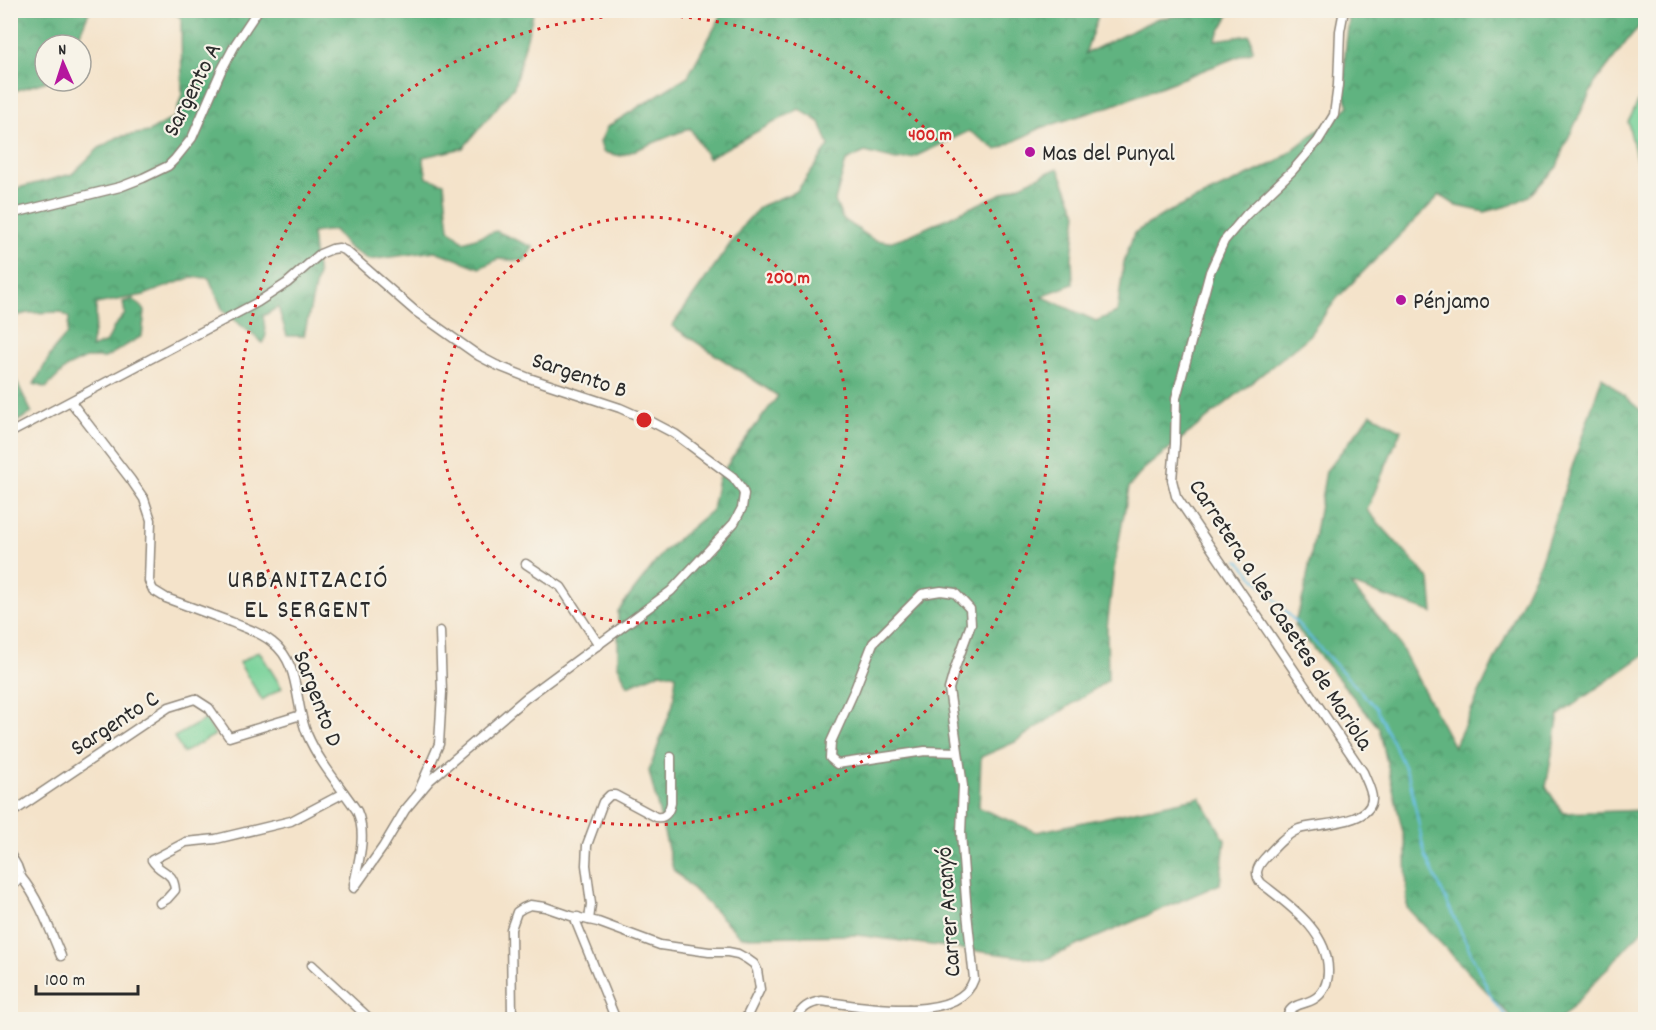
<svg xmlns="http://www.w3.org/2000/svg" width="1656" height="1030" font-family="Dekko,sans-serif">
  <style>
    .forest { fill: url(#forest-crowns); stroke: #466f56; stroke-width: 1.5 }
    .park { fill: #76d198; stroke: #507e62; stroke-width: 1.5 }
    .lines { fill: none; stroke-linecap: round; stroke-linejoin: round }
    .stream { stroke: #69c0e6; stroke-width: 2 }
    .minor-casing { stroke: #90877a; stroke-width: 11 }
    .minor { stroke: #fff; stroke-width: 8 }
    .ring { fill: none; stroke: #d62828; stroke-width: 3; stroke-dasharray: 3 6 }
    .poi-dot { fill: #b5179e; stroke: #f7f3e8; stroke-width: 2 }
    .labels { text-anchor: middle; stroke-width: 4.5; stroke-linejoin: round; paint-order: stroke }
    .street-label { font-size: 24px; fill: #2b2b2b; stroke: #f7f3e8 }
    .poi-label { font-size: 24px; fill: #2b2b2b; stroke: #f7f3e8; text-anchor: start }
    .neighbourhood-label { font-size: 26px; letter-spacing: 1.5px; fill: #2b2b2b; stroke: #f7f3e8 }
    .centre { fill: #d62828; stroke: #f7f3e8; stroke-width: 3 }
    .ring-label { font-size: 18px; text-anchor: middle; font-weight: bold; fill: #d62828; stroke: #f7f3e8; stroke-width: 4.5; stroke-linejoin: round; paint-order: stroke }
  </style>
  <defs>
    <pattern id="forest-crowns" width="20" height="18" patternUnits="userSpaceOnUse" patternTransform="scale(1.5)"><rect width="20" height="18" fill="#60b380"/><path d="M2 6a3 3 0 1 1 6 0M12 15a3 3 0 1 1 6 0" fill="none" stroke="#4f9269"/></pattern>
  </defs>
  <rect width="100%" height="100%" fill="#f7f3e8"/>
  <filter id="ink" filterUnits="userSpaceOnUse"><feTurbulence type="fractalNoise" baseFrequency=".0167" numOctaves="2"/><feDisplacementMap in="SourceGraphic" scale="12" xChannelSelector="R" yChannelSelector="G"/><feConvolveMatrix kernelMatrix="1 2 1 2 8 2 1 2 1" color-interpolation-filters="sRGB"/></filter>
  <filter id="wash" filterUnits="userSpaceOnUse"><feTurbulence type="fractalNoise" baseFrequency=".008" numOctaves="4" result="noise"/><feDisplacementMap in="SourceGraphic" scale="24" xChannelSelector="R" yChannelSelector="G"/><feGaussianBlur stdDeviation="1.35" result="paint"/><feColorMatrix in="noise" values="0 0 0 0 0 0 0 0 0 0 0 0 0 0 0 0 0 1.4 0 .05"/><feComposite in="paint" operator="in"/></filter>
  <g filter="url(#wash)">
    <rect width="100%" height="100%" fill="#f4e3ca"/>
    <g class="forest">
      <polygon points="11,10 91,11 89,12 75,45 45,45 45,81 48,81 11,92"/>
      <polygon points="172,11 534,11 514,87 463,148 423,157 427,178 444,183 449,229 464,242 496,231 533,247 524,261 498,259 480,268 435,251 369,260 349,248 334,230 312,233 314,253 318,274 304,336 287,336 278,307 263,316 266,335 263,343 223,311 209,278 192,277 144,295 96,304 96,320 91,348 107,342 114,327 125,314 123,302 133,299 145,311 142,336 105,358 86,358 67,367 46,388 34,384 54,349 67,334 69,318 61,312 28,313 11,317 10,190 72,174 99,148 118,137 149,132 175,117 182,94 181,18"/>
      <polygon points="727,11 1098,11 1097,19 1085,54 1158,18 1231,11 1215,40 1250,35 1253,51 1111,106 1041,128 997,150 969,131 912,158 896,160 865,152 846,161 835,201 842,218 874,240 889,242 910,235 1058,168 1077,213 1072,257 1073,284 1041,296 1096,321 1117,312 1124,262 1134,233 1166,213 1277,162 1349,106 1344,93 1345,53 1349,19 1337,11 1645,11 1645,20 1630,37 1595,83 1563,149 1557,167 1529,196 1511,205 1485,212 1457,206 1440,195 1338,297 1307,338 1144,469 1129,487 1114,567 1107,628 1108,680 1015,742 981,757 979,808 1037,832 1200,797 1225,840 1220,884 1044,960 856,935 741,937 673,869 649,771 673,704 676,675 661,672 628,686 618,666 618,611 664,551 712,510 718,479 738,449 778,396 672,326 745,223 761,206 797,191 829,146 820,122 799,109 708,158 690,128 621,156 603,152 600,142 607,127 688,76 721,16"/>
      <polygon points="10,368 32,413 11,425 11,400 13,399 11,394"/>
      <polygon points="1602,377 1645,414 1645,654 1559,715 1546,787 1563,813 1645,810 1645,927 1561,1019 1513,1019 1407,908 1406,846 1379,728 1294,625 1304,594 1326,471 1371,414 1401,430 1367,510 1430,580 1433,613 1350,584 1396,638 1454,747 1540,563"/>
    </g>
    <g class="park">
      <polygon points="1645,88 1646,192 1644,192 1628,122"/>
      <polygon points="259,651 282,688 262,700 239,663"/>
      <polygon points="206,719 215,735 183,753 174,737"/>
    </g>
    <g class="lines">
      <polyline class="stream" points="1238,560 1376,708 1409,777 1425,855 1493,1000 1509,1020"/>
    </g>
  </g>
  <g filter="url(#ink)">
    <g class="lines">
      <defs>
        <g id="minor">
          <polyline points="10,214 120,187 143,178 168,166 175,159 192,138 221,71 236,43 258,10"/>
          <path d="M 71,402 L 131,480 L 144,499 L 151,520 L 149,581 L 153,590 L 166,598 C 188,606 209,614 231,622 C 245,628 260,632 272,642 C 301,664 294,703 307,734 C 319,762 340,786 357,811 C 367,834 359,860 354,884"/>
          <polyline points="10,433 258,302 287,283 320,254 332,249 339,248 346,251 415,311 479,356 496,365 529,378 620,408 654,423 675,434 733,477 742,489 744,494 742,508 734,523 671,591 526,698 430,780 405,810 383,847 354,888"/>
          <polyline points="526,564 561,587 599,645"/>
          <polyline points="420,788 439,744 442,692 440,631"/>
          <polyline points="10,814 169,707 195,699 209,708 229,737 301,715"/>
          <polyline points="10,854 17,866 21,877 10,889"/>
          <path d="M 21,877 C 39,899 50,930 61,956"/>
          <path d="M 160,903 L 167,899 L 175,890 C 173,869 161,875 152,860 L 186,842 L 216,839 L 291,821 L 344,793"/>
          <polyline points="578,917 576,922 616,1020"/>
          <path d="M 589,920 L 591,904 L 586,865 L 587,845 L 603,802 L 610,795 L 615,795 L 656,817 C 666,819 669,811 671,803 L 671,757"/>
          <polyline points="312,965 371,1020"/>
          <polyline points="909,1009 910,1020"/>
          <polyline points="10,1018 12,1020"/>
          <polyline points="512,1020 511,929 517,912 523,908 530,905 545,907 571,916 598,922 660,945 709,952 728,952 738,954 747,959 754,964 757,970 760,989 745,1020"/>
          <path d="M 795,1020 C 802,1008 808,1003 822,1001 C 858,1006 959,1025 974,979 L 967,913 L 961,833 L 963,786 L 949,689 L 955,668 L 971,624 L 970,609 L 955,593 L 941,591 L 922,594 L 873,643 L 855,689 L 831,742 L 830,758 L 837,764 L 925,751 L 958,752"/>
          <path d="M 1287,1020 C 1288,1003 1302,1006 1314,999 C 1323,994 1328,983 1328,972 C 1329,932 1290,906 1261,883 C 1254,874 1257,867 1264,859 C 1274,848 1285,835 1299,829 C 1318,823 1370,825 1372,799 C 1372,790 1366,780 1363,772 L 1176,496 L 1172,480 L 1175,444 L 1176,398 L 1210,272 L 1224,241 L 1246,215 L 1293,170 L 1318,141 L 1334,115 L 1338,85 L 1340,31 L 1344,10"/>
        </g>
      </defs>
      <use href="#minor" class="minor-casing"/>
      <use href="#minor" class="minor"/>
    </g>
  </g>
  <g class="ring">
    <circle cx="644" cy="420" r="203"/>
    <circle cx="644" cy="420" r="405"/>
  </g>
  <g class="poi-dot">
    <circle cx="1030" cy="152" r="6"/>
    <circle cx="1401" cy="300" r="6"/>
  </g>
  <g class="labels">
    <g class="street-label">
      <text transform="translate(191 89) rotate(-63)" y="8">Sargento A</text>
      <text transform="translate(580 374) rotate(19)" y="8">Sargento B</text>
      <text transform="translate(1282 614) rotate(57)" y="8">Carretera a les Casetes de Mariola</text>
      <text transform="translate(319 698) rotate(69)" y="8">Sargento D</text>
      <text transform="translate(114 722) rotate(-33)" y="8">Sargento C</text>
      <text transform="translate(947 912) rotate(-94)" y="8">Carrer Aranyó</text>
    </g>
    <g class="poi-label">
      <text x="1042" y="160">Mas del Punyal</text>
      <text x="1413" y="308">Pénjamo</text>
    </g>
    <g class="neighbourhood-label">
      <text x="308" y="587">URBANITZACIÓ<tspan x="308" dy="30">EL SERGENT</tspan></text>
    </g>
  </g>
  <circle cx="644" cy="420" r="9" class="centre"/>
  <g class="ring-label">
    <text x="930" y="140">400 m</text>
    <text x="788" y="283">200 m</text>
  </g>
  <rect width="1656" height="1030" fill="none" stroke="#f7f3e8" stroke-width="36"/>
  <g transform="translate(63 63) rotate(357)"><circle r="28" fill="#f7f3e8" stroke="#a5a39c" stroke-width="1.5"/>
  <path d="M0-4.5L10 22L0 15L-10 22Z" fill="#b5179e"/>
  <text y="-9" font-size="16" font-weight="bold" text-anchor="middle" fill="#2b2b2b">N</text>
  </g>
  <path d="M36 985v9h102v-9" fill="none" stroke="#2b2b2b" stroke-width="3"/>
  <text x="45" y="985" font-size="18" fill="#2b2b2b" stroke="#f7f3e8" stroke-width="4.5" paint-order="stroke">100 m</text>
</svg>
